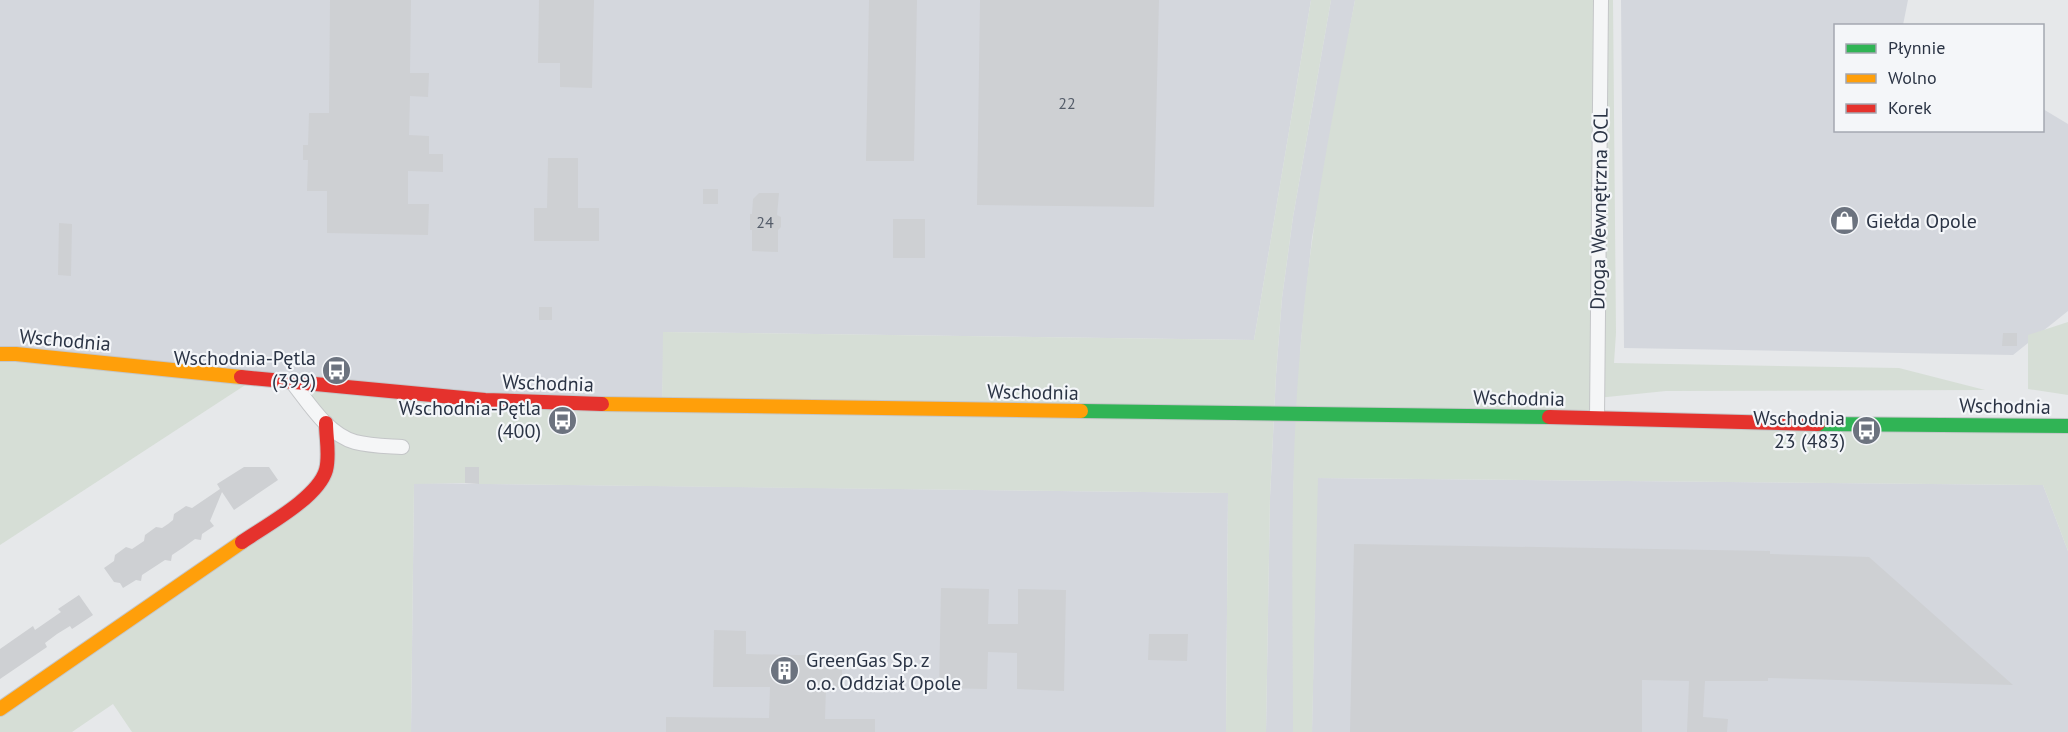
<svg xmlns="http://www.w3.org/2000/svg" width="2068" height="732" font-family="'PT Sans',sans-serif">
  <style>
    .built { fill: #d4d7dd }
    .green { fill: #d6ded6 }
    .building { fill: #ced0d3 }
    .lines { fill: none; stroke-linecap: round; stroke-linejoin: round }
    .street-casing { stroke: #c4c6c8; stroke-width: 16 }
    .fast-casing { stroke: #c4c6c8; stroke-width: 16 }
    .slow-casing { stroke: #c4c6c8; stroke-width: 16 }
    .jam-casing { stroke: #c4c6c8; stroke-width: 16 }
    .street { stroke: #f5f6f7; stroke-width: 14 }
    .fast { stroke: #30b455; stroke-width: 14 }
    .slow { stroke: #ff9f0a; stroke-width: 14 }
    .jam { stroke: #e5322d; stroke-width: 14 }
    .labels { text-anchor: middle; stroke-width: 4.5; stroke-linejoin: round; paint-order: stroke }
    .number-label { font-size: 16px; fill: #545c69 }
    .street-label { font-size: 20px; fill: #2b3445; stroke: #f4f6f9 }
    .poi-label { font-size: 20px; fill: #2b3445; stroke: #f4f6f9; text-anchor: end }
  </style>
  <rect width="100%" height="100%" fill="#e6e8ea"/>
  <g class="built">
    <polygon points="0,0 1311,0 1254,340 664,332 662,406 0,354"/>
    <polygon points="1331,0 1355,0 1312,238 1301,341 1293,496 1293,732 1266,732 1270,497 1276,375 1282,298 1293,217"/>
    <polygon points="1621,0 1908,0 1903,25 1836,26 1836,130 2042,130 2043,109 2068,124 2068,311 2013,355 1624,348"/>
    <polygon points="1317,478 2043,485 2068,551 2068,732 1312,732"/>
    <polygon points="414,483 1228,493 1226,732 411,732"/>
  </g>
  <g class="green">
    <polygon points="1311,0 1331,0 1293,217 1282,298 1276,375 1270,497 1266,732 1226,732 1228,493 479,484 479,467 465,467 465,483 414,484 411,732 132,732 113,704 72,732 0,732 0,709 320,486 326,423 292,382 662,405 663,332 1254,340"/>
    <path d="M 1355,0 L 1613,0 L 1616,333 L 1614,363 L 1899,368 L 1985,390 L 1666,391 L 1597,398 L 1597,418 L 2068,426 L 2068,551 L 2043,485 L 1318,478 L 1312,732 L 1293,732 C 1293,602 1289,471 1301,341 C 1310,226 1333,113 1355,0 Z"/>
    <polygon points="2068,322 2068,395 2028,389 2028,335"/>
    <polygon points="0,354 256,378 0,545"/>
  </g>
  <g class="building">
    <polygon points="330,0 411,0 410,73 429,73 428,97 410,96 409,135 429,136 429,154 443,154 443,172 408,171 408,204 429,204 428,235 327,233 327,191 307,191 308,160 303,160 303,145 308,145 309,113 329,113"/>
    <polygon points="539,0 594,0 592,88 560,87 560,63 538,63"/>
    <polygon points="869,0 917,0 914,161 866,161"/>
    <polygon points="980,0 1159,0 1154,207 977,205"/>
    <polygon points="548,158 578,158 578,208 599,208 599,241 534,241 534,208 547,208"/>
    <rect x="703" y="189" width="15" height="15"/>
    <polygon points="759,193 779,193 777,215 781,217 781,227 778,230 778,252 752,251 752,230 750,230 750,214 752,214 753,199"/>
    <rect x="893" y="219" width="32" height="39"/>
    <polygon points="59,223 72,224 71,276 58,275"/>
    <rect x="539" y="307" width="13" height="13"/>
    <polygon points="2003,333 2017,333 2017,346 2002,346"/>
    <polygon points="244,467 269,467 278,480 234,510 222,492 210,521 214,526 202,534 201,540 195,539 184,547 172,555 171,561 165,560 142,575 141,581 136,580 123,588 120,583 114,582 104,568 114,561 115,555 126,547 132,549 144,541 145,535 156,527 162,528 168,524 173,520 174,514 186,506 192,508 220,489 217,484"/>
    <polygon points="465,467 479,467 479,484 465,483"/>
    <polygon points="1354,544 1770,551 1770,554 1869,557 2013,685 1768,678 1768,681 1705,681 1703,717 1728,719 1727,732 1687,732 1689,681 1642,680 1642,732 1350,732"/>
    <polygon points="941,588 989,589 988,624 1018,624 1018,589 1066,590 1064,691 1017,689 1017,653 988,652 987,689 939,688"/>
    <polygon points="79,595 93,615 72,629 70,626 57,634 45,643 47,647 0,679 0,649 33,626 35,630 61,612 58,609"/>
    <polygon points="714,630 746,631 746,654 842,656 842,688 826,688 825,719 875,719 875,732 666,732 666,717 769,718 770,687 713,687"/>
    <polygon points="1149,634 1188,634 1187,661 1148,660"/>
  </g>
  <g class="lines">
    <defs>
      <g id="street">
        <path d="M 292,382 C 309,403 327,434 355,442 C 370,446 387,446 402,447"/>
        <polyline points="1597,418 1601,0"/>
      </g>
      <g id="fast">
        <polyline points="1081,411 1549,417"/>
        <polyline points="1818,424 2068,426"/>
      </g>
      <g id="slow">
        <polyline points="0,354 16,354 241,377"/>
        <polyline points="602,404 1081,411"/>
        <polyline points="0,709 242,542"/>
      </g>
      <g id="jam">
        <polyline points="241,377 485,400 602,404"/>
        <polyline points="1549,417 1818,424"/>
        <path d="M 242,542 C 265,526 318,498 326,470 C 330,455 326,438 326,423"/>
      </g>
    </defs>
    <use href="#street" class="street-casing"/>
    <use href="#fast" class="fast-casing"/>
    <use href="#slow" class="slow-casing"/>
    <use href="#jam" class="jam-casing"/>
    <use href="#street" class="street"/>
    <use href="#fast" class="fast"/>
    <use href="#slow" class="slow"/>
    <use href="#jam" class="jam"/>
  </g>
  <defs>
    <symbol id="shop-disc" viewBox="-11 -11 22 22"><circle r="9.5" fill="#6c737f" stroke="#f4f6f9"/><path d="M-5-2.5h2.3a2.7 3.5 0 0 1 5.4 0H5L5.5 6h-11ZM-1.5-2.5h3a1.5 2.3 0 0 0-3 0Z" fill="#fff"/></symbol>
    <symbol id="bus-disc" viewBox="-11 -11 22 22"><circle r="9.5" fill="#6c737f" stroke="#f4f6f9"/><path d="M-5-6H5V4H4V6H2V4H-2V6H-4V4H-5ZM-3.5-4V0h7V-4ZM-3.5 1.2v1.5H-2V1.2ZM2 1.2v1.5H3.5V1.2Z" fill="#fff"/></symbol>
    <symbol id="building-disc" viewBox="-11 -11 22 22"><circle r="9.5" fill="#6c737f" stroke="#f4f6f9"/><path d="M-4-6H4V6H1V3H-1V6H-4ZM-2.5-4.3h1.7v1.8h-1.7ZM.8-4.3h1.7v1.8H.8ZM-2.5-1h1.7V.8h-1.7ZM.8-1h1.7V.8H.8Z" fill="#fff"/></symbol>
  </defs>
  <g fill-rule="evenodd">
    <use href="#shop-disc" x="1828" y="204" width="33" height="33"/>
    <use href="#bus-disc" x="320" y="354" width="33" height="33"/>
    <use href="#bus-disc" x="546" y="404" width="33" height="33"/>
    <use href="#bus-disc" x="1850" y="414" width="33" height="33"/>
    <use href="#building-disc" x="768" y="654" width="33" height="33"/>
  </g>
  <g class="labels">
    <g class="number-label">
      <text x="1067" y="109">22</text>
      <text x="765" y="228">24</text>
    </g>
    <g class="street-label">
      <text transform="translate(1599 209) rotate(-89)" y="7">Droga Wewnętrzna OCL</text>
      <text transform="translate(65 340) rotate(5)" y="7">Wschodnia</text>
      <text transform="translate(548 383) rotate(2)" y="7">Wschodnia</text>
      <text transform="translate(1033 392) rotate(1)" y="7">Wschodnia</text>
      <text transform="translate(1519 398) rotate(1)" y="7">Wschodnia</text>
      <text transform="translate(2005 406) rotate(1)" y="7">Wschodnia</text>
    </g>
    <g class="poi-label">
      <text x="1866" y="228" text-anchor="start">Giełda Opole</text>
      <text x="316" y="365">Wschodnia-Pętla<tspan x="316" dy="23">(399)</tspan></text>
      <text x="541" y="415">Wschodnia-Pętla<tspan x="541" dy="23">(400)</tspan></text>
      <text x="1845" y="425">Wschodnia<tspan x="1845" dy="23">23 (483)</tspan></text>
      <text x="806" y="667" text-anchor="start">GreenGas Sp. z<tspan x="806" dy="23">o.o. Oddział Opole</tspan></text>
    </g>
  </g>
  <rect x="1834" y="24" width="210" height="108" fill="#f4f6f9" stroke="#a4a8b1" stroke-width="1.5"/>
  <rect x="1846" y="44" width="30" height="9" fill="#30b455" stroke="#a4a8b1" stroke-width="1.5"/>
  <text x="1888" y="54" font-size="18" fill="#2b3445">Płynnie</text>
  <rect x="1846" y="74" width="30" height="9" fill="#ff9f0a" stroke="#a4a8b1" stroke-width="1.5"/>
  <text x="1888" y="84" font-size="18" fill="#2b3445">Wolno</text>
  <rect x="1846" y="104" width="30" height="9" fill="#e5322d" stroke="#a4a8b1" stroke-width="1.5"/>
  <text x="1888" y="114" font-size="18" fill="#2b3445">Korek</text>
</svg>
